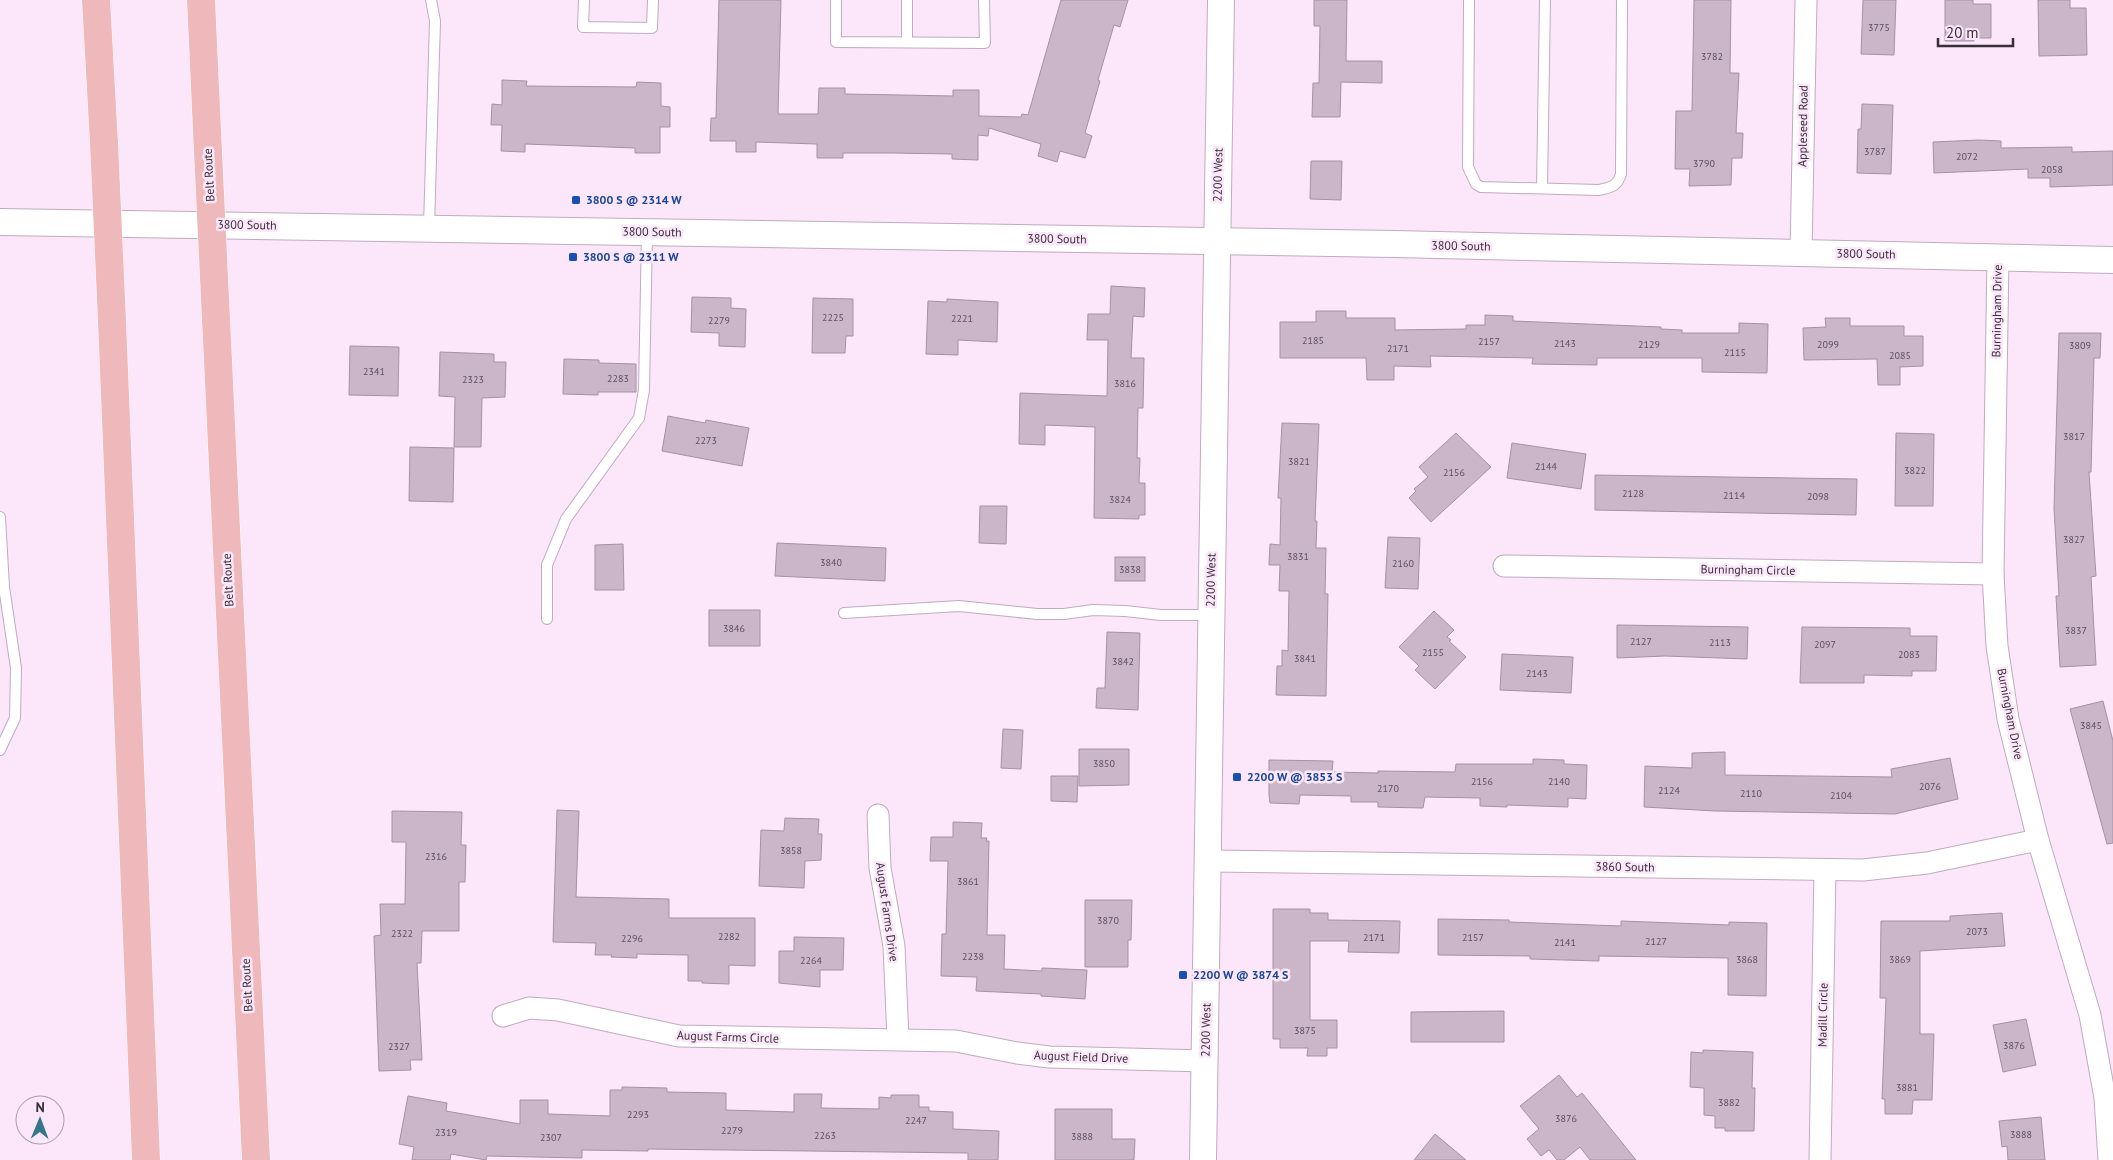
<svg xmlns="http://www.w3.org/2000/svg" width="2113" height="1160" font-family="'PT Sans',sans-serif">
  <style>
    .building { fill: #cab5c9; stroke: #a591a4 }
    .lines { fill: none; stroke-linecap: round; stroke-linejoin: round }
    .service-casing { stroke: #c0abbf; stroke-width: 12 }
    .minor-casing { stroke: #c0abbf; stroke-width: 23 }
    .tertiary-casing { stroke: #c0abbf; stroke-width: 28 }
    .motorway-casing { stroke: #fff; stroke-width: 29 }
    .service { stroke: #fff; stroke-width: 10 }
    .minor { stroke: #fff; stroke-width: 21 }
    .tertiary { stroke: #fff; stroke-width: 26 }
    .motorway { stroke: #efb8ba; stroke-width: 28 }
    .motorway-bridge-casing { stroke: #fff; stroke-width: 29; stroke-linecap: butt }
    .motorway-bridge { stroke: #efb8ba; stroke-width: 28 }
    .transit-dot { fill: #1a4fb4; stroke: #fbe6fa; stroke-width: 2 }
    .labels { text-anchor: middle; stroke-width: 5; stroke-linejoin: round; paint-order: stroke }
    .number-label { font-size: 10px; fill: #5c505c }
    .street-label { font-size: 12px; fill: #372f37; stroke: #fbe6fa }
    .transit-label { font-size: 12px; font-weight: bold; fill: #164399; stroke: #fbe6fa; text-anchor: start }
  </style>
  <rect width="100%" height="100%" fill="#fbe6fa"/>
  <g class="building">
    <polygon points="719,0 781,0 778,114 818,114 819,88 845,88 845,94 902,95 953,96 953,90 979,90 979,116 1021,117 1022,114 1028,115 1061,0 1128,0 1120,27 1114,25 1098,80 1100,81 1085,133 1092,136 1085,158 1060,151 1057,162 1038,156 1041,144 989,128 988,136 978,135 978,160 952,159 952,154 892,153 843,153 843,158 817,158 817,144 756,142 756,152 736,152 736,141 710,141 711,118 716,118"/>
    <polygon points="1314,0 1347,0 1346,61 1382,61 1382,83 1341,82 1340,117 1312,117 1313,83 1319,83 1320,26 1314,26"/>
    <polygon points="1694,0 1731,0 1730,73 1739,73 1736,133 1743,133 1742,158 1732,158 1731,185 1689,186 1690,169 1675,169 1676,111 1692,111"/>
    <polygon points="1863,0 1896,0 1894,55 1861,54"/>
    <polygon points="1945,0 1973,0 1973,4 1991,4 1991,38 1973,38 1974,41 1945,41"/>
    <polygon points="2038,0 2070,0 2070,8 2086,8 2087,55 2039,56"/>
    <polygon points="502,80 527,81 526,86 636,87 637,82 661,83 661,106 670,107 670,127 660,127 660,153 635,153 635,148 525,144 525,152 501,151 502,125 491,125 492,104 502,105"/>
    <polygon points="1862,104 1893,105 1891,174 1857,173 1858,129 1861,129"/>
    <polygon points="1979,140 2001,141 2001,148 2072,147 2072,152 2113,151 2113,185 2050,187 2050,178 2028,178 2028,169 1934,173 1933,142"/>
    <polygon points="1311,161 1342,161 1341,200 1310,199"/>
    <polygon points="1111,286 1145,288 1144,317 1133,316 1131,358 1144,358 1143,408 1138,408 1137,458 1140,458 1139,483 1145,483 1145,515 1139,515 1139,519 1094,518 1095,427 1045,425 1045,445 1019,444 1020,393 1107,396 1108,340 1087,340 1088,314 1110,314"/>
    <polygon points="692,297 731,298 731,308 746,309 745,347 719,346 719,333 691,332"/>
    <polygon points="813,298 853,299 853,336 846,336 845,353 812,353"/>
    <polygon points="947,299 998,302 997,342 958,340 958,355 926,354 928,301 947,302"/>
    <polygon points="1316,311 1346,311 1346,318 1395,318 1395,330 1466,329 1466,325 1485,325 1485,315 1513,316 1513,321 1661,327 1661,329 1682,330 1682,333 1739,333 1739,323 1768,324 1767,373 1702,372 1702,358 1597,358 1597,365 1532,364 1533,358 1430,356 1431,367 1394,366 1394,380 1367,380 1366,358 1280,358 1280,322 1316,322"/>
    <polygon points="1825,318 1850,318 1850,326 1904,326 1904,336 1923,336 1923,366 1900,367 1900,385 1878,385 1877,359 1804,360 1803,328 1826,327"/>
    <polygon points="2059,333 2101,333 2100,358 2094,358 2091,472 2089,472 2096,576 2091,577 2096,665 2060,667 2056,596 2059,596 2054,508"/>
    <polygon points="350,346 399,347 398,396 349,395"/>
    <polygon points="440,352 494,354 494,362 506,362 505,397 482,398 481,447 454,447 455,397 439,396"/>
    <polygon points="564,359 599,360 599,363 636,364 636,392 598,392 598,395 563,394"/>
    <polygon points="668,416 705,423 706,420 749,428 742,466 662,451"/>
    <polygon points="1282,423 1319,424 1315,521 1317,521 1316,548 1326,548 1325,594 1328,594 1326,696 1276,695 1277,666 1282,666 1282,650 1288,651 1289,591 1279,591 1280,565 1269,565 1270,544 1280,545 1281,498 1278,498"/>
    <polygon points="1456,433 1491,467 1431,522 1409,498 1416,491 1414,489 1428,477 1419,467"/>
    <polygon points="1896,433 1934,434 1933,506 1895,506"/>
    <polygon points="1512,443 1586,454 1581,489 1507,478"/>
    <polygon points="410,447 454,448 453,502 409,501"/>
    <polygon points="1595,475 1857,479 1856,515 1595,510"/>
    <polygon points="980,506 1007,506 1006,544 979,543"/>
    <polygon points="1388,537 1420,538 1418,589 1385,588"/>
    <polygon points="777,543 886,548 885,581 775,576"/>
    <polygon points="623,544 624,590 595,590 595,545"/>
    <rect x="1115" y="557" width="30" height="24"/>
    <rect x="709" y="610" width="51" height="36"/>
    <polygon points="1434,611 1454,630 1447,637 1451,640 1449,641 1466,657 1435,689 1415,670 1419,666 1399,647"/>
    <polygon points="1617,625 1748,627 1747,659 1665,656 1617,658"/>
    <polygon points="1802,627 1910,628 1910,636 1937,636 1936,671 1912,671 1912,676 1864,675 1864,683 1800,683"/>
    <polygon points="1107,632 1140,633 1138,710 1096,708 1097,688 1105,688"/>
    <polygon points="1502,654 1573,657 1571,693 1500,690"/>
    <polygon points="2103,701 2113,741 2113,843 2107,844 2070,709"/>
    <polygon points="1003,729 1023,730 1021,769 1001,768"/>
    <polygon points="1079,749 1129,749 1129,785 1079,786"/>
    <polygon points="1725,752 1725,775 1892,777 1891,769 1950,758 1958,799 1895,814 1715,811 1644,807 1645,766 1692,768 1692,753"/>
    <polygon points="1533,759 1564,760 1564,764 1587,765 1586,799 1568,798 1568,807 1507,805 1507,807 1480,806 1480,798 1425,797 1423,808 1378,807 1378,802 1351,802 1351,796 1300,795 1299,804 1270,803 1269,795 1269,760 1333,761 1332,772 1378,773 1378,771 1455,772 1456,764 1533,764"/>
    <polygon points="1051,776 1078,776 1077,802 1051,801"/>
    <polygon points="557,810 579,811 576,897 669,899 669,918 755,918 755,966 729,965 729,984 702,983 702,981 688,981 688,955 637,954 637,958 611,957 612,955 595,955 596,943 553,942"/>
    <polygon points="392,811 462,812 461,845 466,845 465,882 459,882 459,931 422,931 421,963 417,963 422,1060 410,1060 411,1070 379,1071 374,936 381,935 380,904 405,904 406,842 392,842"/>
    <polygon points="785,818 819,819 818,834 822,834 821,860 805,861 804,888 759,886 761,830 784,831"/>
    <polygon points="953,822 982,823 981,838 987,838 986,841 989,841 987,935 1005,935 1004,969 1042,971 1042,968 1087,970 1085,999 1041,996 1041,994 976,991 977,977 941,976 942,934 946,934 948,861 930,861 931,837 953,837"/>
    <polygon points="1085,900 1132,900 1131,940 1128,940 1128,967 1085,967"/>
    <polygon points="1273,909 1310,909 1310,913 1328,913 1328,920 1400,921 1399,953 1348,952 1349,941 1310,941 1310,1020 1337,1020 1337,1048 1327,1048 1327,1056 1307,1056 1308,1048 1280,1048 1280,1039 1273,1039"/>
    <polygon points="2002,913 2005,946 1920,951 1920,1034 1934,1034 1932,1100 1913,1100 1912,1114 1885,1114 1885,1099 1882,1099 1886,998 1880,998 1881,921 1950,921 1950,916"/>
    <polygon points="1438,919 1509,920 1509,922 1621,926 1621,921 1729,925 1729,922 1767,923 1766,996 1728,995 1728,958 1599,956 1599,961 1530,959 1530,956 1438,955"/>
    <polygon points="794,937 844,938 843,970 820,970 820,987 779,983 779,951 794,951"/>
    <polygon points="1504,1011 1504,1042 1411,1042 1411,1012"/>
    <polygon points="2026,1019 2036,1065 2003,1072 1993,1025"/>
    <polygon points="1703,1050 1753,1052 1752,1088 1755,1088 1754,1131 1725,1131 1725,1128 1715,1128 1715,1116 1704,1115 1704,1088 1690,1087 1691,1052 1703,1053"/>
    <polygon points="1559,1075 1577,1097 1582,1093 1636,1160 1590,1160 1580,1147 1564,1160 1557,1160 1549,1150 1541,1156 1527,1139 1539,1129 1520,1106"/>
    <polygon points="622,1087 667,1088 667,1092 726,1093 726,1110 794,1112 794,1094 822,1094 821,1108 879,1109 879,1097 891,1098 891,1095 919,1095 919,1107 929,1107 929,1111 953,1112 953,1129 999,1131 998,1160 968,1160 968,1153 648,1149 648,1151 582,1150 582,1158 487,1156 486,1160 451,1154 450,1160 412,1160 414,1147 399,1144 408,1096 447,1103 446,1111 520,1124 520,1100 548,1100 548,1114 610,1116 610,1090 622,1090"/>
    <polygon points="1055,1109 1112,1109 1112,1139 1135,1139 1134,1160 1055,1160"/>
    <polygon points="2041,1117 2045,1160 2008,1160 2007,1146 2002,1147 1999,1121"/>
    <polygon points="1435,1134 1466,1160 1414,1160"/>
  </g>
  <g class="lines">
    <defs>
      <g id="service">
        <polyline points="584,0 583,27 652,28 653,0"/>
        <polyline points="836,0 836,42 985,43 984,0"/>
        <path d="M 1469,0 L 1468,167 L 1476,184 L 1481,187 L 1599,190 C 1611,187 1617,187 1621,174 L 1622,0"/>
        <polyline points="907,42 907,0"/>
        <polyline points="1542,188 1545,0"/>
        <polyline points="429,227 435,21 431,0"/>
        <polyline points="0,517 4,587 16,668 15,718 0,750"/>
        <polyline points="844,613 959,606 1037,614 1064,614 1093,610 1125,611 1161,615 1211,615"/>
        <polyline points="547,619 547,565 566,519 639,418 644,390 647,233"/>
      </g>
      <g id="minor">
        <polyline points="1801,253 1806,0"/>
        <polyline points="1998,257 1993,574 1997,646 2008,719 2038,840 2090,1015 2105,1098 2109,1160"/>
        <polyline points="1504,566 1993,574"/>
        <polyline points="878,815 880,868 894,946 898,1039"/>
        <polyline points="1209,861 1863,870 1927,863 2038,840"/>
        <polyline points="503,1016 529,1008 558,1010 679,1036 956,1041 1017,1053 1049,1057 1206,1061"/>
        <polyline points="1820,1160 1825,870"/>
      </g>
      <g id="tertiary">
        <polyline points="0,222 1394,244 2113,260"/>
        <polyline points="1203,1160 1221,0"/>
      </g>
      <g id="motorway">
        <polyline points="96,0 104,143"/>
        <polyline points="201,0 208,152"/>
        <polyline points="216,319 256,1160"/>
        <polyline points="112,321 146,1160"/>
      </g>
    </defs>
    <use href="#service" class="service-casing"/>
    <use href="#minor" class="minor-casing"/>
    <use href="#tertiary" class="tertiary-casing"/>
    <use href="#motorway" class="motorway-casing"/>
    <use href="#service" class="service"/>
    <use href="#minor" class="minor"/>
    <use href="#tertiary" class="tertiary"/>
    <use href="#motorway" class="motorway"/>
    <defs>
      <g id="motorway-bridge">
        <polyline points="104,143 112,321"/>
        <polyline points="208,152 216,319"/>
      </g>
    </defs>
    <use href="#motorway-bridge" class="motorway-bridge-casing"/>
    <use href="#motorway-bridge" class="motorway-bridge"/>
  </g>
  <g class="transit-dot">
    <rect x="571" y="195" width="10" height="10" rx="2.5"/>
    <rect x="568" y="252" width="10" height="10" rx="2.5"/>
    <rect x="1232" y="772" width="10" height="10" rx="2.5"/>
    <rect x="1178" y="970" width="10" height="10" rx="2.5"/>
  </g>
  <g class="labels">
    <g class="number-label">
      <text x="1879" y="31">3775</text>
      <text x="1712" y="60">3782</text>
      <text x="1875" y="155">3787</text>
      <text x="1967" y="160">2072</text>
      <text x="1704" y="167">3790</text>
      <text x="2052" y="173">2058</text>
      <text x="833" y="321">2225</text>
      <text x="962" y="322">2221</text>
      <text x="719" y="324">2279</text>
      <text x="1313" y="344">2185</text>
      <text x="1489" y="345">2157</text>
      <text x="1565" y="347">2143</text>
      <text x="1649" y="348">2129</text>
      <text x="1828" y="348">2099</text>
      <text x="2080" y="349">3809</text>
      <text x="1398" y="352">2171</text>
      <text x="1735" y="356">2115</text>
      <text x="1900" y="359">2085</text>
      <text x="374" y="375">2341</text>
      <text x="618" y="382">2283</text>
      <text x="473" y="383">2323</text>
      <text x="1125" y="387">3816</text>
      <text x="2074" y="440">3817</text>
      <text x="706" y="444">2273</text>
      <text x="1299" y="465">3821</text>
      <text x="1546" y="470">2144</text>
      <text x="1915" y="474">3822</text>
      <text x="1454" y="476">2156</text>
      <text x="1633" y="497">2128</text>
      <text x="1734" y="499">2114</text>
      <text x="1818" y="500">2098</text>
      <text x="1120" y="503">3824</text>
      <text x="2074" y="543">3827</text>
      <text x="1298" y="560">3831</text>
      <text x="831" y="566">3840</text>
      <text x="1403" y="567">2160</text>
      <text x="1130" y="573">3838</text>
      <text x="734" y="632">3846</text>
      <text x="2076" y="634">3837</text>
      <text x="1641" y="645">2127</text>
      <text x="1720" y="646">2113</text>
      <text x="1825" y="648">2097</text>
      <text x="1433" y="656">2155</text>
      <text x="1909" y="658">2083</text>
      <text x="1305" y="662">3841</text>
      <text x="1123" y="665">3842</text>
      <text x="1537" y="677">2143</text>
      <text x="2091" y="729">3845</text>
      <text x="1104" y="767">3850</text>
      <text x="1482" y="785">2156</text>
      <text x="1559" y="785">2140</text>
      <text x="1930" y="790">2076</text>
      <text x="1388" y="792">2170</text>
      <text x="1669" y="794">2124</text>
      <text x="1751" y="797">2110</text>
      <text x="1841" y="799">2104</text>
      <text x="791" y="854">3858</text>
      <text x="436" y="860">2316</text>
      <text x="968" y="885">3861</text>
      <text x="1108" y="924">3870</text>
      <text x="1977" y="935">2073</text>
      <text x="402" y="937">2322</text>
      <text x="729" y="940">2282</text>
      <text x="1374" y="941">2171</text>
      <text x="1473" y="941">2157</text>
      <text x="632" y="942">2296</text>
      <text x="1656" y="945">2127</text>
      <text x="1565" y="946">2141</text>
      <text x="973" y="960">2238</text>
      <text x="1747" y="963">3868</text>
      <text x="1900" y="963">3869</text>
      <text x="811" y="964">2264</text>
      <text x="1305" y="1034">3875</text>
      <text x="2014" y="1049">3876</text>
      <text x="399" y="1050">2327</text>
      <text x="1907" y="1091">3881</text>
      <text x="1729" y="1106">3882</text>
      <text x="638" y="1118">2293</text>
      <text x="1566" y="1122">3876</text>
      <text x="916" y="1124">2247</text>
      <text x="732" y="1134">2279</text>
      <text x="446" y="1136">2319</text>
      <text x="2021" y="1138">3888</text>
      <text x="825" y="1139">2263</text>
      <text x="1082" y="1140">3888</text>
      <text x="551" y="1141">2307</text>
    </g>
    <g class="street-label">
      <text transform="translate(1803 126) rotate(-89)" y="4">Appleseed Road</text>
      <text transform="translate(209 175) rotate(-93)" y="4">Belt Route</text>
      <text transform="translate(1218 175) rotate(-89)" y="4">2200 West</text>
      <text transform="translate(247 225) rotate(1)" y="4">3800 South</text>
      <text transform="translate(652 232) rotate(1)" y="4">3800 South</text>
      <text transform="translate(1057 239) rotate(1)" y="4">3800 South</text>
      <text transform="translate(1461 246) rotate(1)" y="4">3800 South</text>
      <text transform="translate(1866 254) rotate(1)" y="4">3800 South</text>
      <text transform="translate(1997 311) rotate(-89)" y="4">Burningham Drive</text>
      <text transform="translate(1748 570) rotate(1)" y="4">Burningham Circle</text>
      <text transform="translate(228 580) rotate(-93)" y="4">Belt Route</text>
      <text transform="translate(1211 580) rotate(-89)" y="4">2200 West</text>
      <text transform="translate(2010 714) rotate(79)" y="4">Burningham Drive</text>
      <text transform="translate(1625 867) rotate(1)" y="4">3860 South</text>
      <text transform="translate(887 912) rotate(82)" y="4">August Farms Drive</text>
      <text transform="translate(247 985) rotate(-93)" y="4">Belt Route</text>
      <text transform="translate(1823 1015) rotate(-89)" y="4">Madill Circle</text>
      <text transform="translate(1206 1030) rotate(-89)" y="4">2200 West</text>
      <text transform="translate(728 1037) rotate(2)" y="4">August Farms Circle</text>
      <text transform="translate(1081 1057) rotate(2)" y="4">August Field Drive</text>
    </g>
    <g class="transit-label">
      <text x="586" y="204">3800 S @ 2314 W</text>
      <text x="583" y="261">3800 S @ 2311 W</text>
      <text x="1247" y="781">2200 W @ 3853 S</text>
      <text x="1193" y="979">2200 W @ 3874 S</text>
    </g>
  </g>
  <g transform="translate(40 1120) rotate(1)"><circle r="24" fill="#fbe6fa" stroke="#ad9dac"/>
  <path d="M0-4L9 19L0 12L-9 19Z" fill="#357789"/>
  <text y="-8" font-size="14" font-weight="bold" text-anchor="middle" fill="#372f37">N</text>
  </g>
  <path d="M1938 38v8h75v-8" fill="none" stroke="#372f37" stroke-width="2.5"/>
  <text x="1946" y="38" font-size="15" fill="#372f37" stroke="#fbe6fa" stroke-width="4" paint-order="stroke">20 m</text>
</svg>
